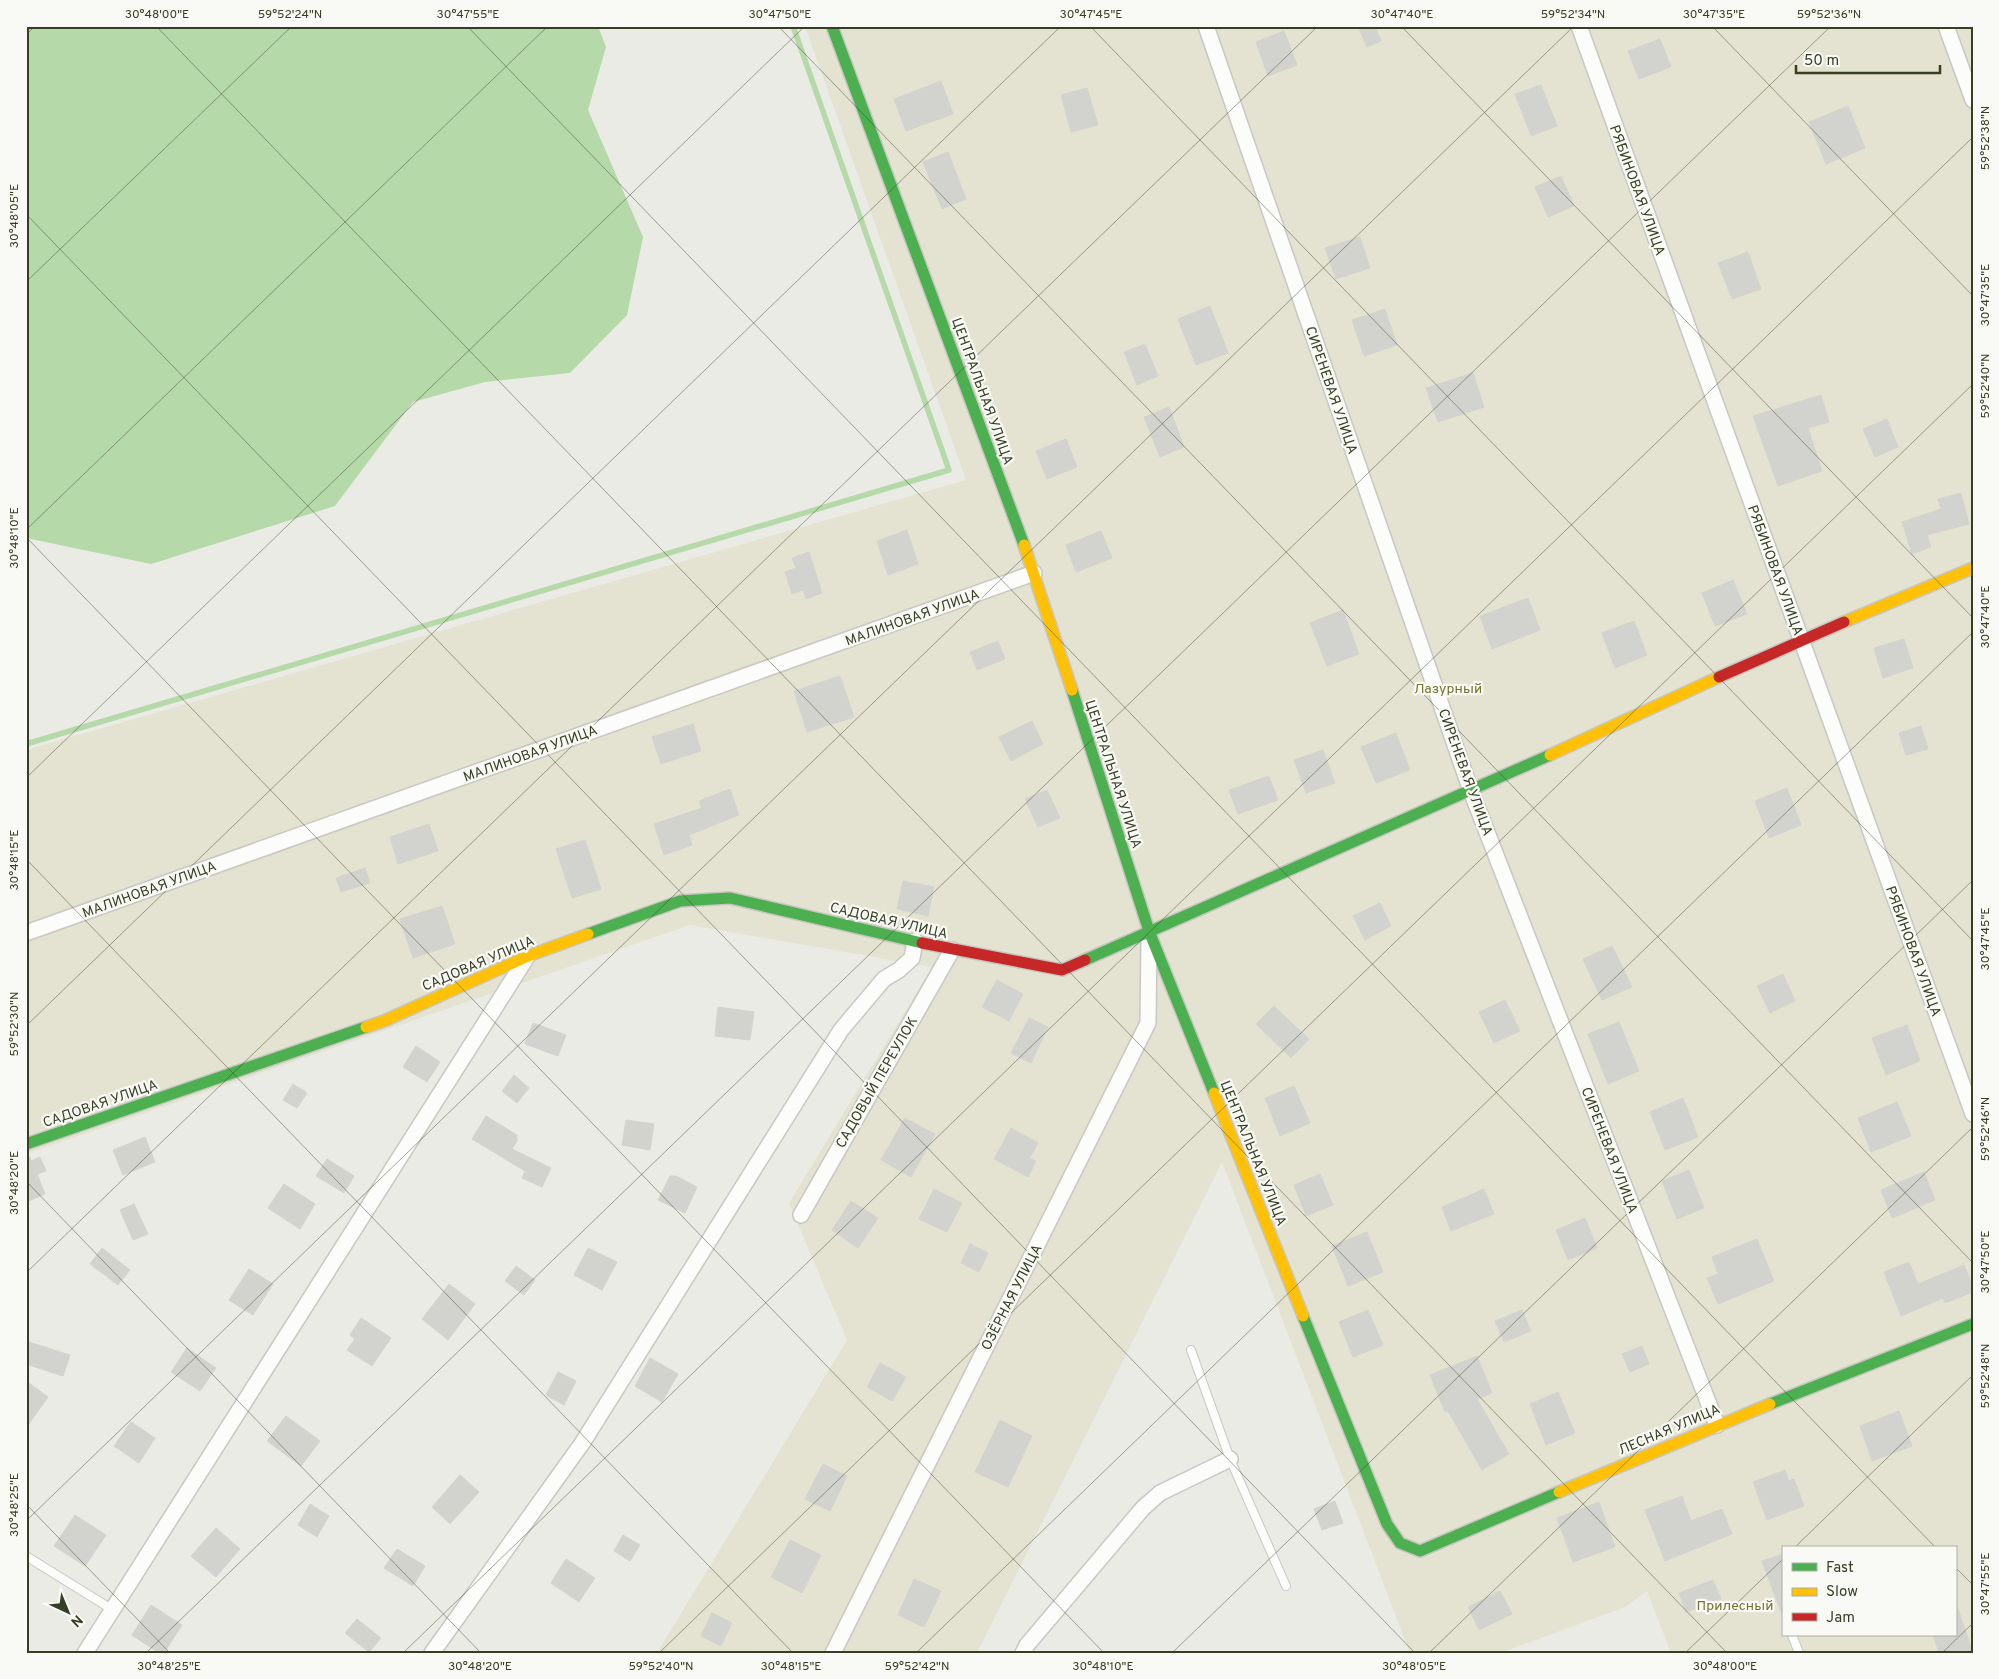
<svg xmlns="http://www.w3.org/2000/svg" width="1999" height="1679" font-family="Overpass,sans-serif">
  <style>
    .green { fill: #e4e2d0; fill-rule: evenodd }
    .water { fill: #b5d9a8 }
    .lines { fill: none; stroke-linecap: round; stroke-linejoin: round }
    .stream { stroke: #b5d9a8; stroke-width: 5.5 }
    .building { fill: #d2d2ce; stroke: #d4d4cf }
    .lane-casing { stroke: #c7c8c3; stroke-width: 10 }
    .street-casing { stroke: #c7c8c3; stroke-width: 18 }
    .fast-casing { stroke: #c6c7c0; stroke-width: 14 }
    .slow-casing { stroke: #c6c7c0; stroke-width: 14 }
    .jam-casing { stroke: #c6c7c0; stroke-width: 14 }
    .lane { stroke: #fcfcfb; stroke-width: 8 }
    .street { stroke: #fcfcfb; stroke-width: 15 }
    .fast { stroke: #4caf50; stroke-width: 11 }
    .slow { stroke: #ffc107; stroke-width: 11 }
    .jam { stroke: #c62828; stroke-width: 11 }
    .ticks { fill: none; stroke: #363f24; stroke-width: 1; stroke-opacity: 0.45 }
    .labels { text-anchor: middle; stroke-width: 4.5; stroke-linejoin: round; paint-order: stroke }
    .street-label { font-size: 14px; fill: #363f24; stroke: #f9faf5 }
    .park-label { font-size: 14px; fill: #75742f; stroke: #f9faf5 }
    .neatline { fill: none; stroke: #363f24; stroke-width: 2 }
    .ticks-label { font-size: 12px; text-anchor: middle; fill: #363f24 }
  </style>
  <rect width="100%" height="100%" fill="#ebebe6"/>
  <path class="green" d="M 805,26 L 1973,26 L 1973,1653 L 1671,1653 L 1647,1591 L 1625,1607 L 1500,1653 L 1410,1653 L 1222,1162 L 977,1653 L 657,1653 L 847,1340 L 789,1203 L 932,967 L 690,925 L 26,1154 L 26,750 L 966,480 ZM 1783,1548 L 1955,1548 L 1955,1635 L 1783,1635 Z"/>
  <polygon class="water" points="26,26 598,26 606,47 588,110 643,237 627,315 570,373 485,382 413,402 335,506 151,564 26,538"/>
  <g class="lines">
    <polyline class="stream" points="26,744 949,470 793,26"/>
  </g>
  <g class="building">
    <polygon points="1358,26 1375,26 1381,41 1367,47"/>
    <polygon points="1284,31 1297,65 1268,76 1256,42"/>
    <polygon points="1660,39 1671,67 1639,79 1628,51"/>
    <polygon points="941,81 953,114 906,131 894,99"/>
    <polygon points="1541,85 1557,126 1531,136 1515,94"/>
    <polygon points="1087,88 1098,125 1071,132 1061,95"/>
    <polygon points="1848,106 1865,148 1826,164 1809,122"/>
    <polygon points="948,152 966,199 942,209 923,162"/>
    <polygon points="1561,176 1574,206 1548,217 1535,187"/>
    <polygon points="1360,237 1370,268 1336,279 1325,248"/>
    <polygon points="1748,252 1761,289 1732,299 1718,263"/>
    <polygon points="1210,306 1228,353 1196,365 1178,319"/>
    <polygon points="1385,309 1397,345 1364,356 1352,320"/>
    <polygon points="1145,344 1158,376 1137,385 1124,352"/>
    <polygon points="1473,373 1484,407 1438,422 1426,388"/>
    <polygon points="1821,395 1829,422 1808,428 1822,471 1778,486 1753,416"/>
    <polygon points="1169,407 1184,447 1160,457 1144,417"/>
    <polygon points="1887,419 1898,447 1875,457 1863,429"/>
    <polygon points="1066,439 1077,467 1047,479 1036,451"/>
    <polygon points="1961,493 1969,524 1927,535 1931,547 1912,554 1902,522 1941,509 1938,499"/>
    <polygon points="907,530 918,564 888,575 877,541"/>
    <polygon points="1101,531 1112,558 1076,572 1066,545"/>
    <polygon points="809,552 822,593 806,599 803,590 792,594 785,572 796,568 792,558"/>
    <polygon points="1733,580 1747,614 1715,626 1702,593"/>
    <polygon points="1528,598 1540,630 1492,649 1480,616"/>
    <polygon points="1343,610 1359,654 1327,666 1310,623"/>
    <polygon points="1634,621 1647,655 1615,668 1602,633"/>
    <polygon points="1904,639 1913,668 1883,678 1874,648"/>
    <polygon points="998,641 1005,659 977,670 970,652"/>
    <polygon points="840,676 854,717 807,732 794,691"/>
    <polygon points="1032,721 1043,744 1011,761 999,737"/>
    <polygon points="693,724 701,751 661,764 652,737"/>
    <polygon points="1921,726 1928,749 1906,755 1899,733"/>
    <polygon points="1396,733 1410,770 1376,783 1361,747"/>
    <polygon points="1323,750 1335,783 1306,793 1294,760"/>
    <polygon points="1269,776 1278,800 1238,814 1229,790"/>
    <polygon points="1787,788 1801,825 1769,838 1755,801"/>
    <polygon points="730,789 739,815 689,835 692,845 664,855 654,824 702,808 699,801"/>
    <polygon points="1047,790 1060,818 1038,827 1025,799"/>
    <polygon points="429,824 438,851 398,864 390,837"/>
    <polygon points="585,840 601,889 572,898 556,849"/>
    <polygon points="365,868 370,883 341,892 336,878"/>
    <polygon points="903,881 934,887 928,916 897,909"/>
    <polygon points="1380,903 1391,926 1365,940 1353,916"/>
    <polygon points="442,906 455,944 413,958 400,919"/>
    <polygon points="1612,946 1632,987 1602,1000 1583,959"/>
    <polygon points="1783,974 1795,1001 1770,1013 1757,986"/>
    <polygon points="997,980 1023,994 1009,1021 982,1007"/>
    <polygon points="1505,1000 1520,1031 1494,1043 1479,1012"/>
    <polygon points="1274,1006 1309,1039 1291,1058 1256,1024"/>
    <polygon points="718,1007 754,1012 750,1040 715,1036"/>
    <polygon points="1029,1018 1048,1027 1031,1063 1011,1053"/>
    <polygon points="1619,1022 1639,1071 1608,1084 1588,1034"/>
    <polygon points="533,1023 566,1035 558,1056 525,1044"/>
    <polygon points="1907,1025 1920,1061 1886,1075 1872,1038"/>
    <polygon points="416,1046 440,1062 427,1082 403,1067"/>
    <polygon points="514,1075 529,1088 517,1103 502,1091"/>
    <polygon points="293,1084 307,1093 297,1108 283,1100"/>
    <polygon points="1294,1086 1310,1123 1280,1136 1265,1098"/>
    <polygon points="1683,1098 1698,1137 1665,1150 1650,1112"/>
    <polygon points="1897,1102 1911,1136 1871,1152 1858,1118"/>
    <polygon points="486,1116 517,1135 517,1141 512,1149 551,1168 542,1187 522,1178 525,1171 472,1139"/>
    <polygon points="905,1118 935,1134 911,1177 881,1160"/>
    <polygon points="626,1120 654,1124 650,1150 622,1145"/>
    <polygon points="1011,1128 1038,1143 1030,1158 1036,1161 1028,1177 994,1159"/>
    <polygon points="145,1137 155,1162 123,1175 113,1150"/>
    <polygon points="26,1157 30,1157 31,1161 40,1157 46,1171 37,1174 45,1194 26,1202"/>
    <polygon points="327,1159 354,1176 344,1193 316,1176"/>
    <polygon points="1689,1170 1704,1208 1677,1219 1662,1181"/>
    <polygon points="1924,1172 1935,1200 1892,1218 1881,1190"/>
    <polygon points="1320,1174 1333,1205 1306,1216 1294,1185"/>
    <polygon points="670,1176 676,1176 697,1187 685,1213 658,1200"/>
    <polygon points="284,1184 315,1204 300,1229 268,1208"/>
    <polygon points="934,1189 962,1203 947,1232 919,1219"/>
    <polygon points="1484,1189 1494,1214 1451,1231 1442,1207"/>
    <polygon points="851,1201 878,1218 858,1248 832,1230"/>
    <polygon points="134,1204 148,1234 133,1240 120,1210"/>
    <polygon points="1585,1218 1597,1248 1568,1260 1556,1230"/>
    <polygon points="1367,1232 1383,1272 1348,1286 1332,1246"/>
    <polygon points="1757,1239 1774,1281 1718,1304 1707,1278 1718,1274 1712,1257"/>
    <polygon points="970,1244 988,1253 979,1272 961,1263"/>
    <polygon points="102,1248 130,1270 118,1285 90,1264"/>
    <polygon points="588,1248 617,1262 602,1290 574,1275"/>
    <polygon points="1909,1262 1918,1284 1964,1265 1973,1287 1973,1292 1945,1303 1943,1298 1901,1316 1884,1272"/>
    <polygon points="516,1266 535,1280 524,1295 505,1281"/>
    <polygon points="249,1269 273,1284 253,1315 229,1300"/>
    <polygon points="449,1284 475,1304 448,1340 422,1319"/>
    <polygon points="1368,1310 1383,1345 1353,1357 1339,1322"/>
    <polygon points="1522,1310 1531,1331 1504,1342 1495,1321"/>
    <polygon points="361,1318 391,1338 372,1366 347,1350 355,1339 350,1335"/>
    <polygon points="26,1341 70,1355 63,1376 26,1364"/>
    <polygon points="1642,1346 1649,1364 1630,1372 1622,1354"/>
    <polygon points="187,1348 216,1368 200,1391 171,1372"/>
    <polygon points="1477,1356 1492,1393 1477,1399 1509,1454 1482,1470 1448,1411 1445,1412 1430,1375"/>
    <polygon points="650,1358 678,1374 662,1402 635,1386"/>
    <polygon points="880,1363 906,1377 892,1401 867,1387"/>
    <polygon points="558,1372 576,1381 564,1405 546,1395"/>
    <polygon points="26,1381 48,1397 26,1428"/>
    <polygon points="1558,1392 1575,1433 1546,1445 1530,1404"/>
    <polygon points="1899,1411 1912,1446 1872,1461 1860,1426"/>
    <polygon points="286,1416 320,1441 301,1466 267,1441"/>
    <polygon points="1000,1420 1032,1436 1008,1487 975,1472"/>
    <polygon points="131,1422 155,1438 139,1463 114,1446"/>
    <polygon points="823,1464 847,1476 830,1511 805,1499"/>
    <polygon points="1785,1470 1789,1481 1794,1479 1804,1506 1767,1520 1753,1482"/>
    <polygon points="460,1475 479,1492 450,1524 432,1507"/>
    <polygon points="1682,1496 1691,1521 1722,1509 1732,1534 1665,1561 1645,1510"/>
    <polygon points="1335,1501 1343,1523 1322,1530 1314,1509"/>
    <polygon points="1599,1502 1615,1547 1573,1562 1557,1518"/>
    <polygon points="310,1504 329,1516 317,1537 298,1525"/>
    <polygon points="75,1515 106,1535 85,1566 54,1546"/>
    <polygon points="216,1528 240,1549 216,1577 191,1556"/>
    <polygon points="623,1535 640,1545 630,1561 614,1551"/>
    <polygon points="790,1540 821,1555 802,1593 771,1577"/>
    <polygon points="397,1549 425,1566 413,1586 384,1568"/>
    <polygon points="1783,1554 1783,1611 1781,1612 1762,1561"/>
    <polygon points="566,1559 595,1578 579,1602 551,1583"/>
    <polygon points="914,1579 941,1591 924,1627 898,1615"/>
    <polygon points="1713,1580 1721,1599 1686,1612 1679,1593"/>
    <polygon points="1500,1591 1512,1614 1479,1630 1468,1607"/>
    <polygon points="151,1605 182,1625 164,1653 159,1653 132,1635"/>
    <polygon points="1955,1606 1957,1606 1973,1653 1939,1653 1933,1635 1955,1635"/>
    <polygon points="712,1613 732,1623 721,1646 701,1636"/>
    <polygon points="357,1619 381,1638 369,1652 345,1633"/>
  </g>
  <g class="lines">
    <defs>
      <g id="lane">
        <polyline points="1191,1350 1230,1459 1286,1586"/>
        <polyline points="26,1556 113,1610"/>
        <polyline points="1792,1635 1799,1653"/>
      </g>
      <g id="street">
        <polyline points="1206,26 1471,791 1717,1425"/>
        <polyline points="1579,26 1973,1114"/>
        <polyline points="1946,26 1973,100"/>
        <polyline points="26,933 1034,573"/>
        <polyline points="801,1215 952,950"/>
        <polyline points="85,1653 527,957"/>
        <polyline points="432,1653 583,1442 841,1030 884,979 899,970 912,958 915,941"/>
        <polyline points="833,1653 1148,1023 1149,940"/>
        <polyline points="1023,1653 1027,1645 1143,1508 1160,1493 1230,1459"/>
      </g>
      <g id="fast">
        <polyline points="832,26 1024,545"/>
        <polyline points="1072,690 1149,931 1214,1093"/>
        <polyline points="588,934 680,901 730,898 922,943"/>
        <polyline points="1085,960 1550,755"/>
        <polyline points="26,1144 366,1027"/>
        <polyline points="1303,1316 1387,1524 1400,1543 1420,1551 1559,1492"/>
        <polyline points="1770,1404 1973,1324"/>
      </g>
      <g id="slow">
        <polyline points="1024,545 1072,690"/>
        <polyline points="1844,622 1973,568"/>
        <polyline points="1550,755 1719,677"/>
        <polyline points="366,1027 384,1021 528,956 588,934"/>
        <polyline points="1214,1093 1303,1316"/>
        <polyline points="1559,1492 1770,1404"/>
      </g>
      <g id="jam">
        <polyline points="1719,677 1844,622"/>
        <polyline points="922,943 1062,970 1085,960"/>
      </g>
    </defs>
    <use href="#lane" class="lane-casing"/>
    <use href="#street" class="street-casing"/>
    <use href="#fast" class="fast-casing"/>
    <use href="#slow" class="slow-casing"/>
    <use href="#jam" class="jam-casing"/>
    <use href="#lane" class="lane"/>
    <use href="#street" class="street"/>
    <use href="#fast" class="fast"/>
    <use href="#slow" class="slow"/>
    <use href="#jam" class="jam"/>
  </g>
  <path class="ticks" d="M 156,26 L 1727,1653M 467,26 L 1936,1548M 778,26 L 1973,1263M 1090,26 L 1973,941M 1401,26 L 1973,618M 1712,26 L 1973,296M 26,35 L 35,26M 26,214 L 1415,1653M 26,282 L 292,26M 26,530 L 548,26M 26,537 L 1104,1653M 26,778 L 805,26M 26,859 L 793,1653M 26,1026 L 1061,26M 26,1181 L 481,1653M 26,1273 L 1318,26M 26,1504 L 170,1653M 26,1521 L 1574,26M 1794,1548 L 1973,1375M 1955,1567 L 1973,1585M 146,1653 L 1831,26M 403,1653 L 1973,137M 659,1653 L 1973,384M 916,1653 L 1973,632M 1172,1653 L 1973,880M 1429,1653 L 1973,1127M 1685,1653 L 1783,1559M 1942,1653 L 1973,1623"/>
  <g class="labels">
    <g class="street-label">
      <text transform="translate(1638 190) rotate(70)" y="5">РЯБИНОВАЯ УЛИЦА</text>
      <text transform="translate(1332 390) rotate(71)" y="5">СИРЕНЕВАЯ УЛИЦА</text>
      <text transform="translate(983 391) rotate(70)" y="5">ЦЕНТРАЛЬНАЯ УЛИЦА</text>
      <text transform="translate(1776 570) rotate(70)" y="5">РЯБИНОВАЯ УЛИЦА</text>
      <text transform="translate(912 617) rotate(-20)" y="5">МАЛИНОВАЯ УЛИЦА</text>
      <text transform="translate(530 753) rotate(-20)" y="5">МАЛИНОВАЯ УЛИЦА</text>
      <text transform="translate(1466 772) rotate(70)" y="5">СИРЕНЕВАЯ УЛИЦА</text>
      <text transform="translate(1114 774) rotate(72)" y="5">ЦЕНТРАЛЬНАЯ УЛИЦА</text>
      <text transform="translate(149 889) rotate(-20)" y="5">МАЛИНОВАЯ УЛИЦА</text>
      <text transform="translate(889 920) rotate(13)" y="5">САДОВАЯ УЛИЦА</text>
      <text transform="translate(1914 951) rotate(70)" y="5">РЯБИНОВАЯ УЛИЦА</text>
      <text transform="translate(478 963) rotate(-23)" y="5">САДОВАЯ УЛИЦА</text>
      <text transform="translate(876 1082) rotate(-60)" y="5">САДОВЫЙ ПЕРЕУЛОК</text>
      <text transform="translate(100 1103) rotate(-19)" y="5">САДОВАЯ УЛИЦА</text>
      <text transform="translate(1610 1150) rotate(69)" y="5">СИРЕНЕВАЯ УЛИЦА</text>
      <text transform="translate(1254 1153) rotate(68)" y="5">ЦЕНТРАЛЬНАЯ УЛИЦА</text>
      <text transform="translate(1011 1297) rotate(-63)" y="5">ОЗЁРНАЯ УЛИЦА</text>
      <text transform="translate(1669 1429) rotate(-23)" y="5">ЛЕСНАЯ УЛИЦА</text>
    </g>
    <g class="park-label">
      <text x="1448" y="693">Лазурный</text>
      <text x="1735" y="1610">Прилесный</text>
    </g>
  </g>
  <rect width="1999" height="1679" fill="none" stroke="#f9faf5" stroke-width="55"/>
  <rect x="1782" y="1546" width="175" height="90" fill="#f9faf5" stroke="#abafa1"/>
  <rect x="1792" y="1563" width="25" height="8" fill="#4caf50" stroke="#abafa1"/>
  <text x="1826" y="1572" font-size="15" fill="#363f24">Fast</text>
  <rect x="1792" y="1588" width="25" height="8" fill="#ffc107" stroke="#abafa1"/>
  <text x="1826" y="1596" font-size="15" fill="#363f24">Slow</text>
  <rect x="1792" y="1613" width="25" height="8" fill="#c62828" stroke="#abafa1"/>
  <text x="1826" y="1622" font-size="15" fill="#363f24">Jam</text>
  <g transform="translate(68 1612) rotate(136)" stroke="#f9faf5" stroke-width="4" paint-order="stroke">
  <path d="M0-4L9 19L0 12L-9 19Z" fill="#363f24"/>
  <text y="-8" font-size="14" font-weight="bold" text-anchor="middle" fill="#363f24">N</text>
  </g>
  <path d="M1796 65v8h144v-8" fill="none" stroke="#363f24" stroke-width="2.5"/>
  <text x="1804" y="65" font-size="15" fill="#363f24" stroke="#f9faf5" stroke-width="4" paint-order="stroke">50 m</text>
  <rect x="28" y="28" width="1944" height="1624" class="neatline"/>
  <g class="ticks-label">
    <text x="157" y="18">30°48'00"E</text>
    <text x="290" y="18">59°52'24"N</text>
    <text x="468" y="18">30°47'55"E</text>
    <text x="780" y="18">30°47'50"E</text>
    <text x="1091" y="18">30°47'45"E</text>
    <text x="1402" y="18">30°47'40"E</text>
    <text x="1573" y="18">59°52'34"N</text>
    <text x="1714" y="18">30°47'35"E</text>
    <text x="1829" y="18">59°52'36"N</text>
    <text transform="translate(1985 138) rotate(-90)" y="4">59°52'38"N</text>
    <text transform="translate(14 216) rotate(-90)" y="4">30°48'05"E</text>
    <text transform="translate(1985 295) rotate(-90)" y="4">30°47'35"E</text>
    <text transform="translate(1985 386) rotate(-90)" y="4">59°52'40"N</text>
    <text transform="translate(14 538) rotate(-90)" y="4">30°48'10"E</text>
    <text transform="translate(1985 617) rotate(-90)" y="4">30°47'40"E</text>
    <text transform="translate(14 860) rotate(-90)" y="4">30°48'15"E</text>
    <text transform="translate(1985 939) rotate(-90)" y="4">30°47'45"E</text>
    <text transform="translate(14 1024) rotate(-90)" y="4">59°52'30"N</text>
    <text transform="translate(1985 1129) rotate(-90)" y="4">59°52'46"N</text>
    <text transform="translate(14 1183) rotate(-90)" y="4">30°48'20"E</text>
    <text transform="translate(1985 1262) rotate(-90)" y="4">30°47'50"E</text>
    <text transform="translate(1985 1376) rotate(-90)" y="4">59°52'48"N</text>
    <text transform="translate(14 1505) rotate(-90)" y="4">30°48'25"E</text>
    <text transform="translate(1985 1584) rotate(-90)" y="4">30°47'55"E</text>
    <text x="169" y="1670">30°48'25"E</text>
    <text x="480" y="1670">30°48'20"E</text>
    <text x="661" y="1670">59°52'40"N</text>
    <text x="791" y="1670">30°48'15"E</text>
    <text x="917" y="1670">59°52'42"N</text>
    <text x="1103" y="1670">30°48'10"E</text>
    <text x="1414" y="1670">30°48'05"E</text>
    <text x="1725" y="1670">30°48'00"E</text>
  </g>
</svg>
